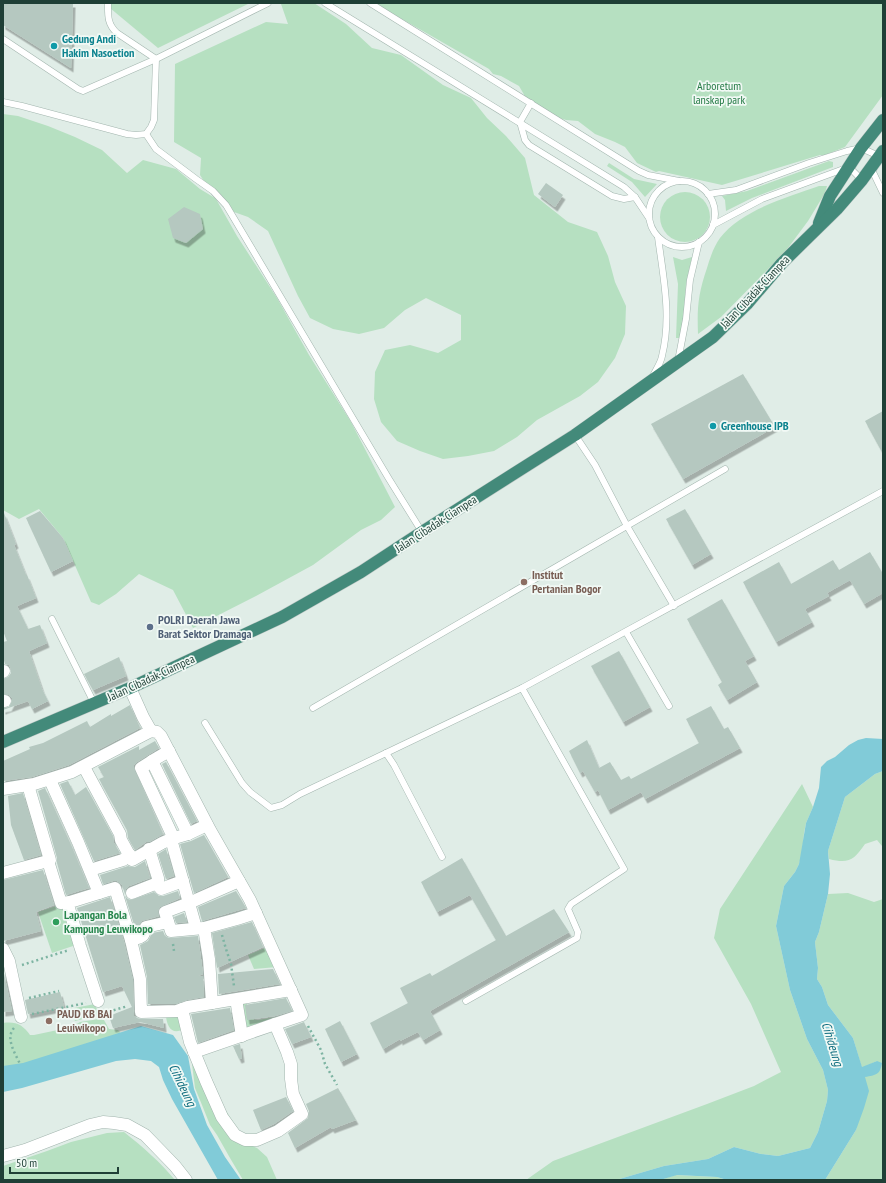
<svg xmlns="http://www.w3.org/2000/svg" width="886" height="1183" font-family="'PT Sans Narrow',sans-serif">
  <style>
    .green { fill: #b6e0c1 }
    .water { fill: #81cbd8 }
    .building { fill: #b5c8c0; filter: url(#shadow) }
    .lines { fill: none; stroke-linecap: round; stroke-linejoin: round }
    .service-casing { stroke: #a2b5ae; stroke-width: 7 }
    .minor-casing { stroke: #a2b5ae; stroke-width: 13 }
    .trunk-casing { stroke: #c0c9c7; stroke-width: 13 }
    .path { stroke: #7db4a2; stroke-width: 2.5; stroke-dasharray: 2 3; stroke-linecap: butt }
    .service { stroke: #fff; stroke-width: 6 }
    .minor { stroke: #fff; stroke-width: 12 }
    .trunk { stroke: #438a7a; stroke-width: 12 }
    .culture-dot { fill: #0f9aa8; stroke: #f1f9f5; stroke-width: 1.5 }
    .education-dot { fill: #8d6e63; stroke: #f1f9f5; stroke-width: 1.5 }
    .service-dot { fill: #5c6f8a; stroke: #f1f9f5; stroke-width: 1.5 }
    .leisure-dot { fill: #2e9e5b; stroke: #f1f9f5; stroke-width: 1.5 }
    .labels { text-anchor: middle; stroke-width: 3.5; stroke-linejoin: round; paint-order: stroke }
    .culture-label { font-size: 12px; font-weight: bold; fill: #0d838f; stroke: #f1f9f5; text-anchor: start }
    .park-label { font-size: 12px; fill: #247a45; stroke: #f1f9f5 }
    .street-label { font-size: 12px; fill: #1f3f36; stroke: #f1f9f5 }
    .education-label { font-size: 12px; font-weight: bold; fill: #785e54; stroke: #f1f9f5; text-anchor: start }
    .service-label { font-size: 12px; font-weight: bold; fill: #4e5e75; stroke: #f1f9f5; text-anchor: start }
    .leisure-label { font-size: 12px; font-weight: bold; fill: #27864d; stroke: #f1f9f5; text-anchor: start }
    .water-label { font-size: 13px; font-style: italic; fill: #126f81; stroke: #f1f9f5 }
  </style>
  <defs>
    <filter id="shadow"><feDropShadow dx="2.5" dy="4.5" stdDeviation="0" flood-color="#0004"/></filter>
  </defs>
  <rect width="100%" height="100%" fill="#e0ede7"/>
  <g class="green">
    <polygon points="111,3 250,3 158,48 110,8"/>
    <polygon points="285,3 314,3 346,24 372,48 401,55 443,85 471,98 487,118 506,136 525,158 534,195 568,222 597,232 608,256 615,282 626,306 625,334 615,358 598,382 580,396 537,420 517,437 494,451 468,456 443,459 420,451 397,441 381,422 374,399 375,372 385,350 410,345 438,353 461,340 461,315 426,298 405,310 384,328 359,334 333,329 310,318 298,296 268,231 248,217 234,212 216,199 237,236 277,298 309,355 351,422 395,507 381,520 361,530 313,565 256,596 193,628 173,590 139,574 116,594 99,605 91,602 63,538 39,509 19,519 3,510 3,114 18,116 48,126 75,137 102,150 127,173 143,160 176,169 200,189 215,198 200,175 201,158 174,142 175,64 266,22 288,24 281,4"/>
    <polygon points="374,3 883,3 883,95 845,147 825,155 820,155 722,185 659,171 656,172 637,163 625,147 615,142 595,134 578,121 566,120 553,116 526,98 519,86 501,76 493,74 489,69"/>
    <polygon points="829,161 833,162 833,167 752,198 726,211 725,200 722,196 747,191"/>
    <polygon points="609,163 634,179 657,184 645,197 632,182 607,166"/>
    <path d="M 819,186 L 827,186 L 825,193 L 808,221 L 785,252 L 721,317 L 698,334 C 697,308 698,294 707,268 C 710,258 714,246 720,238 C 741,210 788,197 819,186 Z"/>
    <circle cx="685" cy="217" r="25"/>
    <polygon points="673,257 682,260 692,257 686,284 682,338 676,338 678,284"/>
    <path d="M 883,771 L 883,854 L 882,846 L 877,840 L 865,844 C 854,860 849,864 829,859 L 828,851 L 845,797 L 875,774 Z"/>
    <polygon points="802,784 813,807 806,823 804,833 802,854 799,864 795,872 784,886 776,926 790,990 807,1039 823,1070 828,1090 827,1101 818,1132 810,1148 778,1156 761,1154 734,1147 708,1159 664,1166 616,1180 526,1180 553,1161 707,1104 754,1086 781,1072 751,1004 714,938 720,909"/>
    <polygon points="848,893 874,902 883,899 883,1180 825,1180 856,1130 865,1077 877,1061 862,1068 853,1038 828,1005 822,987 817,979 818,968 815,942 819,932 828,894"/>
    <polygon points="65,903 79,944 52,953 38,912"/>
    <polygon points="267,947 277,967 254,969 248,955"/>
    <polygon points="244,999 247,1003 247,1010 251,1019 258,1020 281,1016 250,1029 245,1027 240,1008"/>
    <polygon points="95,1004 99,1015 75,1021 69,1009"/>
    <path d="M 179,1014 L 185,1028 C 173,1036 167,1028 166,1016 L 169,1015 L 171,1017 L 176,1017 Z"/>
    <path d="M 99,1019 L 104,1020 L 109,1029 L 118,1030 L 121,1033 L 114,1043 L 3,1075 L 3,1023 C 16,1021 23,1025 30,1035 L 34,1035 L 72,1027 L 80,1022 Z"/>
    <polygon points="196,1061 224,1108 248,1144 257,1148 267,1157 277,1180 243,1180 230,1158 217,1135 210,1125 202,1105 195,1088 192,1064"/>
    <path d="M 124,1132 C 143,1147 160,1162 175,1180 L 3,1180 L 3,1166 L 47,1151 L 71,1142 L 107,1133 Z"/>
    <polygon points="675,1175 717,1177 727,1180 660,1180"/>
  </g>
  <g class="water">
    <path d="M 866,738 L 883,739 L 883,771 L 875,774 L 845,797 L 828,851 L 830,874 L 828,894 L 819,932 L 815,942 L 818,968 L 817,979 L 822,987 L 828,1005 L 853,1038 L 862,1067 L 877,1061 L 882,1063 C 880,1075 876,1075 865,1077 L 869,1091 L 864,1108 L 856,1130 L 825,1180 L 727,1180 L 717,1177 L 677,1175 L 660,1180 L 616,1180 L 664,1166 L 708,1159 L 734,1147 L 761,1154 L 778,1156 L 810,1148 L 818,1132 L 827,1101 L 828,1090 L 823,1070 L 807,1039 L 790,990 L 776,926 L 784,886 L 795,872 L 799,864 L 806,823 L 813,807 L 819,788 L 821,767 L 827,761 L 835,757 L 849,745 L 858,740 Z"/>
    <polygon points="141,1026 173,1035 188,1056 194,1089 207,1125 225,1157 241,1180 218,1180 172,1099 163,1080 159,1067 151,1061 135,1059 116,1061 22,1088 3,1092 3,1066 23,1063"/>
  </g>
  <g class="building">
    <polygon points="3,3 73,3 71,68 3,25"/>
    <polygon points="546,183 563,195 555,207 538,194"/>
    <polygon points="184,207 200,214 203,229 186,243 173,238 168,219"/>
    <polygon points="743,374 775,427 683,479 651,424"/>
    <polygon points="883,411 883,454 865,421"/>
    <polygon points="685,509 711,554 692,565 666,519"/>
    <polygon points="40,511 63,538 73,561 51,572 26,518"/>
    <polygon points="4,513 16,544 14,545 26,575 27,575 36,598 17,606 28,629 40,625 47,643 29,651 42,689 48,701 32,709 28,701 3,710 3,708 9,707 12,701 12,698 9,695 3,694 3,679 8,677 11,673 11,669 9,665 5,664 3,657 3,642 7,641 3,631 3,514"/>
    <polygon points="870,552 883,574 883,593 864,604 850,580 827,593 829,596 805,609 812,622 776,642 743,582 779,562 791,584 833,560 839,570"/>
    <polygon points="722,599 754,656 745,661 757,682 727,700 718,685 722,682 687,619"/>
    <polygon points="619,651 650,707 623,722 591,666"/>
    <polygon points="119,657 126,676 93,690 84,674"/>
    <polygon points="130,705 140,728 69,765 32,777 3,781 3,761 30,749 29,747 43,743 87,721 90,727 111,714 111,716"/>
    <polygon points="711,706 724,729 728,727 740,748 645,799 641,792 608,810 598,790 595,792 583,771 580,773 569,751 587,740 599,768 610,762 621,780 629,776 631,779 699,743 686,719"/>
    <polygon points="155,741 159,748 137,762 134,765 134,768 163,834 149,842 146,842 135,850 128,838 127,830 99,779 104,777 98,767 139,746 139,750"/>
    <polygon points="166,762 197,821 191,824 162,764"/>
    <polygon points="68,781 75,795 86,787 113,836 114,843 120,853 94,861 60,784"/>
    <polygon points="45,788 71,845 89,888 66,895 57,863 57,858 38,791"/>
    <polygon points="23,793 41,855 24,860 11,825 8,796"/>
    <polygon points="204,835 228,877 194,893 180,844 191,841"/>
    <polygon points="166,849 174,876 166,879 158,854"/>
    <polygon points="462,858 506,936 554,909 569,932 430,1011 440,1030 423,1040 418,1032 400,1041 400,1039 383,1049 370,1023 408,1003 400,988 430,973 432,976 496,940 470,895 437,912 421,882"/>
    <polygon points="145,861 150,878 129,886 126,889 125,894 122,885 117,881 113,881 103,884 100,875 128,866 132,867 135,867"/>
    <polygon points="43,870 54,905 36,912 41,931 3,941 3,880"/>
    <polygon points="178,891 180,898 160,907 158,911 159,916 142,921 136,931 125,896 128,899 131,900 154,892 159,896 163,896"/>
    <polygon points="236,891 246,908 202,921 198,907"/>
    <polygon points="110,897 124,942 133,980 134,1016 137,1018 141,1019 163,1019 164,1028 140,1022 113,1028 109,1016 132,1007 122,986 103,992 77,908"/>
    <polygon points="184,913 187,922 176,923 174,917"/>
    <polygon points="252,922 263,947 217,968 212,933"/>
    <polygon points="163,931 165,936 169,938 198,936 203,974 198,976 203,976 204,997 187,1000 176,1004 148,1004 147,977 140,945 148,941 152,933"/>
    <polygon points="3,969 12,1011 3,1012"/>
    <polygon points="273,969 280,984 219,994 218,974"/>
    <polygon points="60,992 64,1007 28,1014 25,1000"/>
    <polygon points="286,998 292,1011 275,1016 247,1020 245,1005"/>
    <polygon points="230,1008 234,1030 198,1043 191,1014"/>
    <polygon points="340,1021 357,1054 341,1062 325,1029"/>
    <polygon points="304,1022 311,1037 292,1044 285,1029"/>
    <polygon points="240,1044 242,1058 239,1059 233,1046"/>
    <polygon points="338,1088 356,1120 332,1129 331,1127 295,1148 288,1133 308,1118 309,1111 306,1104"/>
    <polygon points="286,1097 293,1111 274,1124 261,1130 253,1110"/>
  </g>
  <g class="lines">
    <defs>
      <g id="service">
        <path d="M 108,3 C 108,15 107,24 117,33 L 156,59"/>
        <polyline points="325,3 624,187 635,197 649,218"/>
        <polyline points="370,3 639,171 648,175 679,181"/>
        <polyline points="3,39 78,89 83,91 156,59 268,3"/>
        <polyline points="3,102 22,106 127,134 136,135 146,134 151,127 154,120 156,59"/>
        <polyline points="531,103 520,122 525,140 529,145 612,196 624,199 635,197"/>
        <polyline points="146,134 156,149 196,179 213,191 226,205 389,479 422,532"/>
        <polyline points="871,168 883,193"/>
        <circle cx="682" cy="214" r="33"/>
        <polyline points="708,194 736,190 809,163 847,151 861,148 879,156"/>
        <polyline points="713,225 762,199 849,167 862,180"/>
        <polyline points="678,361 686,319 690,280 699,242"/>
        <path d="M 652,378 C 655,371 661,363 662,356 C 672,316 663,276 658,237"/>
        <polyline points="575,435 595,465 627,526 674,606"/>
        <polyline points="52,619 94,703"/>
        <polyline points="626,632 669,706"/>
        <polyline points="313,708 725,469"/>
        <polyline points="205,723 242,783 250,792 271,808 282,805 300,794 386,753"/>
        <polyline points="442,857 394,765 386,753 522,688 883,491"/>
        <polyline points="466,1001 577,938 578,932 568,909 571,904 624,869 522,688"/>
      </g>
      <g id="minor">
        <polyline points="3,672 4,671"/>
        <polyline points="3,701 5,701"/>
        <polyline points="151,731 157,732 161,736 210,830 250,900 302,1015 275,1024 287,1052 291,1064 291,1079 293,1094 302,1114 278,1131 257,1140 245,1140 235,1135 222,1117 206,1081 190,1042 182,1009"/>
        <polyline points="169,751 152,761 188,834"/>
        <polyline points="152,761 141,768 174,839"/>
        <polyline points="84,767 120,834 121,840 132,860 162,843 171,839"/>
        <polyline points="50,780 78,842 99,893"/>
        <polyline points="28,785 50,860"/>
        <polyline points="3,789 34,784 72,772 151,731 143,717 130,688"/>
        <polyline points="149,849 158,878 158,881 157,884"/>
        <polyline points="90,870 123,860 130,855"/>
        <polyline points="3,873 48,861 61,903 70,902"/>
        <polyline points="239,881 189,903 165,912 171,931 204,928 237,919 256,913"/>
        <polyline points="132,893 155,884 157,884 161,889 183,881"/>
        <polyline points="196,928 171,839 188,834 207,825"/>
        <polyline points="204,928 209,959 212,1003"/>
        <path d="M 131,940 C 139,937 144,939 145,929 L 146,927 L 168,922"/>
        <polyline points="3,949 9,961 21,1017"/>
        <polyline points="98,1001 80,946 68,905 70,902 115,888 131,940 140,979 141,1012 177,1011 188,1007 291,990"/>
        <polyline points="237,1005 242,1036"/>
        <polyline points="194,1052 275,1024"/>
        <polyline points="3,1156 25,1150 90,1125 103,1122 114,1123 127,1125 145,1135 175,1166 186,1180"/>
      </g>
      <g id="trunk">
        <polyline points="819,223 830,196 861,148 883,120"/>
        <polyline points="3,742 130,688 282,617 361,572 422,532 575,435 713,337 747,304 782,263 837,209 862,180 883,151"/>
      </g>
    </defs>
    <use href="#service" class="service-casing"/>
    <use href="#minor" class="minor-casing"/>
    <use href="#trunk" class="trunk-casing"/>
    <g class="path">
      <polyline points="222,935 226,949 231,964 234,986"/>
      <polyline points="173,944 174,951"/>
      <polyline points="22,965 69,950"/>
      <polyline points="29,998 59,991"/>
      <polyline points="104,1013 128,1006"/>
      <polyline points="32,1014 86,1003"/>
      <polyline points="308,1026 321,1050 325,1064 337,1085"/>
      <path d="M 14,1028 C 5,1038 15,1053 20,1064"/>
    </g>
    <use href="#service" class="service"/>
    <use href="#minor" class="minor"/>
    <use href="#trunk" class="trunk"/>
  </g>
  <g class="culture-dot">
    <circle cx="54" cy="46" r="4"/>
    <circle cx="713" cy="426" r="4"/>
  </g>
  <g class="education-dot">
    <circle cx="524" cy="582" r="4"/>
    <circle cx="49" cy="1021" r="4"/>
  </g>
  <circle class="service-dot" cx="150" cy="627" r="4"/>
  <circle class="leisure-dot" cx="56" cy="922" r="4"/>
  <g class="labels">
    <g class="culture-label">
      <text x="62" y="43">Gedung Andi<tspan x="62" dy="14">Hakim Nasoetion</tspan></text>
      <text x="721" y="430">Greenhouse IPB</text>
    </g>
    <g class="park-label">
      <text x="719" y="90">Arboretum<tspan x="719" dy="14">lanskap park</tspan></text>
    </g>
    <g class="street-label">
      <text transform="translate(755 292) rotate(-47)" y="4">Jalan Cibadak-Ciampea</text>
      <text transform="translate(436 524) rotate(-33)" y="4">Jalan Cibadak-Ciampea</text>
      <text transform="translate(151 678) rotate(-25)" y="4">Jalan Cibadak-Ciampea</text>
    </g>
    <g class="education-label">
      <text x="532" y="579">Institut<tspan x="532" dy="14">Pertanian Bogor</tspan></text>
      <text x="57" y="1018">PAUD KB BAI<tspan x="57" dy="14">Leuiwikopo</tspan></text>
    </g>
    <g class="service-label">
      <text x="158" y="624">POLRI Daerah Jawa<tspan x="158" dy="14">Barat Sektor Dramaga</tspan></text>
    </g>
    <g class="leisure-label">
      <text x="64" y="919">Lapangan Bola<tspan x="64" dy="14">Kampung Leuwikopo</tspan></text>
    </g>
    <g class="water-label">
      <text transform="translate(833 1044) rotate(73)" y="5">Cihideung</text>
      <text transform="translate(183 1085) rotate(64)" y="5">Cihideung</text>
    </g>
  </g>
  <rect width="886" height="1183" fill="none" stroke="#1f3f36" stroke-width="8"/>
  <path d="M10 1167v6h108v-6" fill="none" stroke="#1f3f36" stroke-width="2"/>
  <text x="16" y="1167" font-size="12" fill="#1f3f36" stroke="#f1f9f5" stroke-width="3" paint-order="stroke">50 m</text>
</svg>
